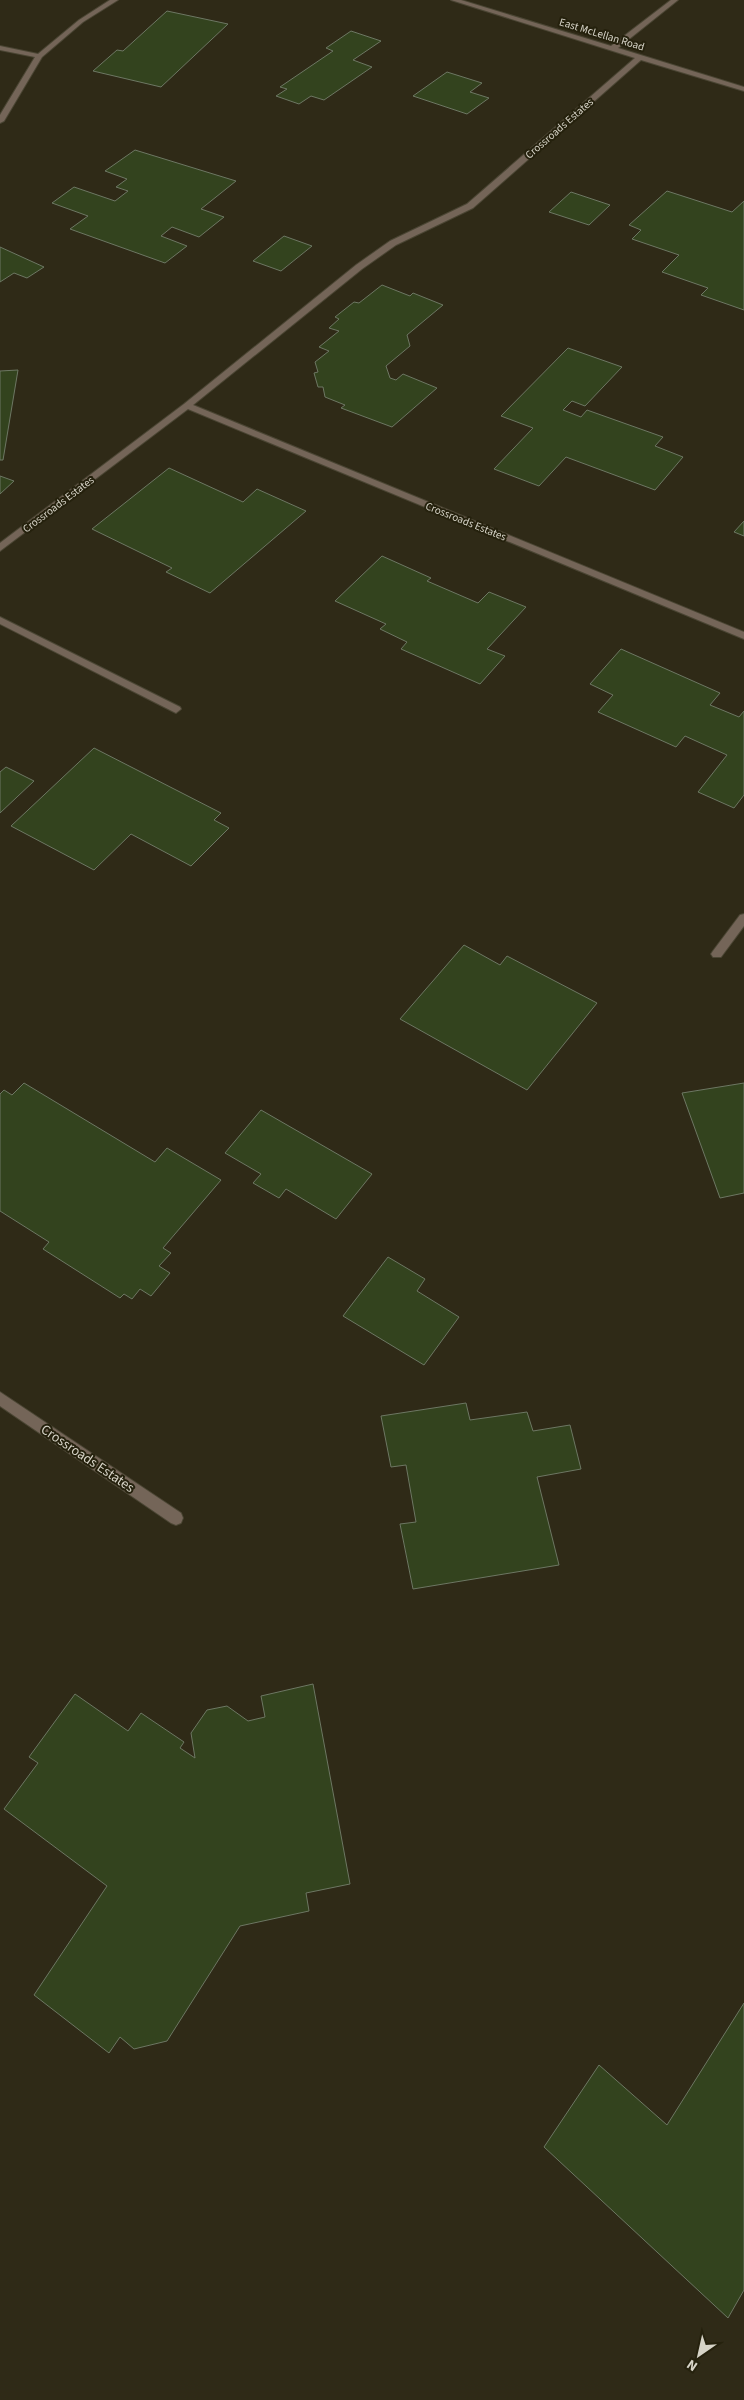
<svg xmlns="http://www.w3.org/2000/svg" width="744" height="2400" font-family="'Source Sans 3',sans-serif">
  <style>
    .building { fill: #33431e; stroke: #6d7763 }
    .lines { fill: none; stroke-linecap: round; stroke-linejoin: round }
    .minor-casing { stroke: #4a4533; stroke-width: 2 }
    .minor { fill: #746558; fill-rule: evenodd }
    .labels { text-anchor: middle; stroke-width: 4; stroke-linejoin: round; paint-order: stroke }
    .far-street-label { font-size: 11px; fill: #d7d4c8; stroke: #25210d }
    .street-label { font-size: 14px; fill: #d7d4c8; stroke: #25210d }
  </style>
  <rect width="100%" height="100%" fill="#2f2a17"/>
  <g class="building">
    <polygon points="167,11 228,24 161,87 93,71 117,50 123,51"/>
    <polygon points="351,31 381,41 353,60 372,67 324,100 311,96 299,104 276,96 287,89 280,87 333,51 326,48"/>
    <polygon points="447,72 482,83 470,92 489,98 467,114 413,96"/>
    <polygon points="135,150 236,181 201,209 224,217 199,237 172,227 161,236 187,246 165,263 70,229 88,216 52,203 74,187 115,201 128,191 116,187 127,179 105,171"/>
    <polygon points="667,191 732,212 744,201 744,310 701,295 708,288 662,272 679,255 632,239 641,230 629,225"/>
    <polygon points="571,192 610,205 589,225 549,212"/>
    <polygon points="284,236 312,246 281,271 253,261"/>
    <polygon points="0,247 44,267 27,278 14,273 0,282"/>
    <polygon points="382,285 410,296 413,293 443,305 407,335 410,346 386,366 390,378 396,380 403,374 437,388 392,427 341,408 345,405 325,397 323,387 318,387 314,373 318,372 315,362 329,351 319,347 339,331 329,328 339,319 335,317 354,302 359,303"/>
    <polygon points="568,348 622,367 585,406 572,401 563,410 581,417 587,410 663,437 655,446 683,457 655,490 566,457 539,486 494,469 533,428 501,416"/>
    <polygon points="18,370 3,460 0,460 0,371"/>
    <polygon points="169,468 243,502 257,489 306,511 210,593 166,572 172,568 92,529"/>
    <polygon points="0,476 14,481 0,494"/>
    <polygon points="744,521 744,536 734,532"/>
    <polygon points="382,556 431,578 427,581 478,603 489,592 526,607 487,649 505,656 480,684 401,649 407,642 380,629 386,624 335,601"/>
    <polygon points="621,649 720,693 710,705 739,717 744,711 744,795 734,808 698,792 727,755 685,736 676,747 598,712 613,695 590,684"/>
    <polygon points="94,748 221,813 214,820 229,828 191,866 131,834 94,870 11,826"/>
    <polygon points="6,767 34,781 0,813 0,772"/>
    <polygon points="464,945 500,965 507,956 597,1003 527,1090 400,1019"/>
    <polygon points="24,1083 155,1162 167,1148 221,1180 163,1248 171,1253 159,1266 170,1273 151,1296 140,1289 132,1299 124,1294 120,1298 43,1249 49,1242 0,1211 0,1094 4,1090 12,1095"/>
    <polygon points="744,1083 744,1193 720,1198 682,1093"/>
    <polygon points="261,1110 372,1174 336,1219 286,1189 279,1198 253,1183 261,1174 225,1153"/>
    <polygon points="388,1257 425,1279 417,1291 459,1317 424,1365 343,1316"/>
    <polygon points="466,1403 470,1420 527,1412 533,1431 570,1425 581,1469 537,1477 559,1565 413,1589 400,1524 416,1522 406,1465 391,1467 381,1416"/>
    <polygon points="313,1684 350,1884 306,1893 309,1911 240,1926 167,2041 134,2049 120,2037 109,2053 34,1995 107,1886 4,1809 38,1763 29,1757 75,1694 128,1731 141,1713 184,1742 180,1748 195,1758 191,1733 207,1710 227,1706 248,1721 265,1717 261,1696"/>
    <polygon points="744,2003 744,2290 728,2318 544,2147 599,2065 667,2125"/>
  </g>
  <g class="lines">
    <defs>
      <g id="minor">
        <polygon points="110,0 118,0 83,22 42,57 4,121 0,123 0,115 35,57 0,50 0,46 38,54 79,20"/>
        <polygon points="451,0 461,0 611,46 671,0 678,0 618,48 744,87 744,91 641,60 473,208 396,245 362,269 193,405 744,632 744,639 188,409 0,551 0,543 184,404 356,265 390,241 467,204 635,58"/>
        <polygon points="0,617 180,707 181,709 176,713 172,711 0,624"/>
        <polygon points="744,914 744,926 721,957 713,957 711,954 713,951 740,915"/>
        <polygon points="0,1392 181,1513 183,1518 181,1523 176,1525 171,1523 0,1406"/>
      </g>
    </defs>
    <use href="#minor" class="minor-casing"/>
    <use href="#minor" class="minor"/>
  </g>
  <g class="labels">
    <g class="far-street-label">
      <text transform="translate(602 34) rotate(17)" y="4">East McLellan Road</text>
      <text transform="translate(559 128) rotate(-41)" y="4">Crossroads Estates</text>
      <text transform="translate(58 504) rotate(-37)" y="4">Crossroads Estates</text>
      <text transform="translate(466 521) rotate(22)" y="4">Crossroads Estates</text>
    </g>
    <g class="street-label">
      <text transform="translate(88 1458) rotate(34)" y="5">Crossroads Estates</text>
    </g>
  </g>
  <g transform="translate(699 2355) rotate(214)" stroke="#25210d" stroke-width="4" paint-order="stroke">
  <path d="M0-4L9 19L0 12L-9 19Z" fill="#d7d4c8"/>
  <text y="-8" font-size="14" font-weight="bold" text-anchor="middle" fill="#d7d4c8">N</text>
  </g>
</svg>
